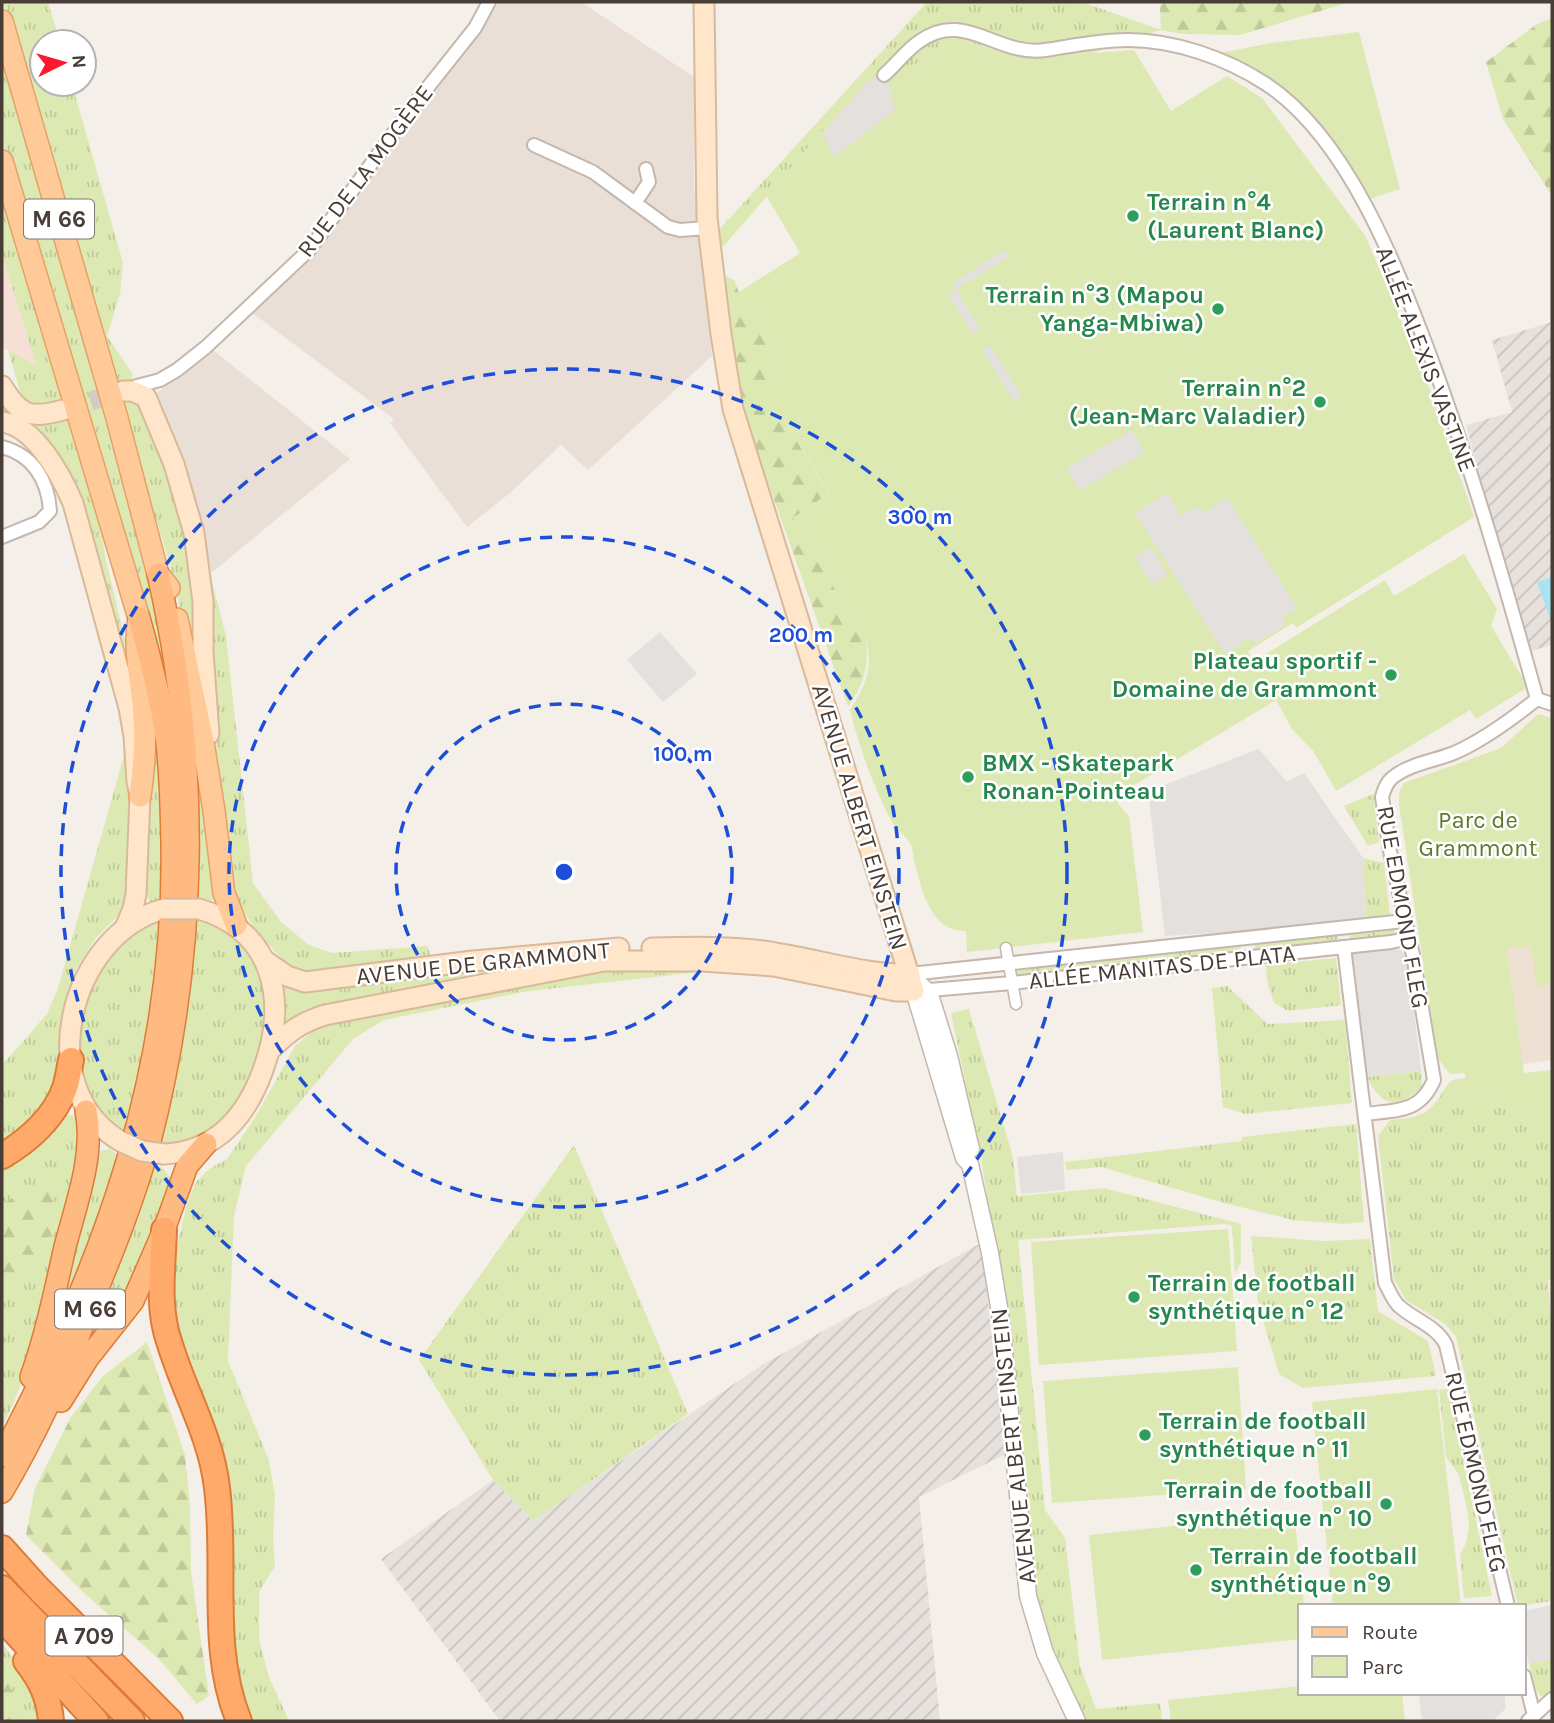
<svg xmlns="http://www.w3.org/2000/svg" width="1554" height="1723" font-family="Karla,sans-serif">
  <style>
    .residential { fill: #e9dfd7 }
    .commercial { fill: #f6e0d5 }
    .industrial { fill: url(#industrial-furrows) }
    .education { fill: #eee0d3 }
    .grass { fill: url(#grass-tufts) }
    .forest { fill: url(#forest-firs) }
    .green { fill: #dde9b2 }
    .parking { fill: #e3e0de }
    .water { fill: #a6e4f1 }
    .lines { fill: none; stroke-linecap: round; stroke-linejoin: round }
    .secondary-tunnel { stroke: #d3ccc5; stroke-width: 19; stroke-dasharray: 19 10; stroke-linecap: butt }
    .pedestrian-casing { stroke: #c3b7ae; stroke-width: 13 }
    .minor-casing { stroke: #c3b7ae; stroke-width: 16 }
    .tertiary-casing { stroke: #c3b7ae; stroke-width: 19 }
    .secondary-casing { stroke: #d8b99b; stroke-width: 23 }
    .primary-casing { stroke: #e5a167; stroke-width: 24 }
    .trunk-casing { stroke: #df7b39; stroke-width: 24 }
    .motorway-casing { stroke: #df7b39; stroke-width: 28 }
    .pedestrian { stroke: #fff; stroke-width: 10 }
    .minor { stroke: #fff; stroke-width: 12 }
    .tertiary { stroke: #fff; stroke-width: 16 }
    .secondary { stroke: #ffe5c9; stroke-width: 19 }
    .primary { stroke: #ffc998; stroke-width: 21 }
    .trunk { stroke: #ffba81; stroke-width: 21 }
    .motorway { stroke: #ffaa6a; stroke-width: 24 }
    .secondary-bridge-casing { stroke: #d8b99b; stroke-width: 23; stroke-linecap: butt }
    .secondary-bridge { stroke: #ffe5c9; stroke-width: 19 }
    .ring { fill: none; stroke: #1d4ed8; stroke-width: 3.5; stroke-dasharray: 12 9 }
    .leisure-dot { fill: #2e9e5b; stroke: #fff; stroke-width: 2.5 }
    .labels { text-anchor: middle; stroke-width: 5; stroke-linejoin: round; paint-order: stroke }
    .shield { fill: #fff; stroke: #807873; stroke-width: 2 }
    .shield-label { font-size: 23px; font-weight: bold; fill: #493e37 }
    .street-label { font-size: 24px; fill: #493e37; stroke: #fff }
    .leisure-label { font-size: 24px; font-weight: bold; fill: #27864d; stroke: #fff; text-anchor: start }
    .park-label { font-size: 24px; fill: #5c7c29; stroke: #fff }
    .centre { fill: #1d4ed8; stroke: #fff; stroke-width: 3.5 }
    .ring-label { font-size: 21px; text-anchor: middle; font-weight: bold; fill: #1d4ed8; stroke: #fff; stroke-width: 5; stroke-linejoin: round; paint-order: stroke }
  </style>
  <defs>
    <pattern id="industrial-furrows" width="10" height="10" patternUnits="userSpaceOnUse" patternTransform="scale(1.75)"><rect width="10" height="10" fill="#e7e1de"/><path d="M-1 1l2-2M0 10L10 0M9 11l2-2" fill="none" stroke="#c8c2bf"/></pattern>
    <pattern id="grass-tufts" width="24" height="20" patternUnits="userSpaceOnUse" patternTransform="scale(1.75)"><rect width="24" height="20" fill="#dde9b2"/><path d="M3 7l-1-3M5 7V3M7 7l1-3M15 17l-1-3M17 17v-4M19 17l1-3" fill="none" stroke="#bfc99a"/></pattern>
    <pattern id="forest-firs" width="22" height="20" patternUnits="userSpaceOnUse" patternTransform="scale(1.75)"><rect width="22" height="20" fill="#dde9b2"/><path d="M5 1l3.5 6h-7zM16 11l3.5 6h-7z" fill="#bfc99a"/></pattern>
  </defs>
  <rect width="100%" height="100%" fill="#f5efe9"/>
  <g class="residential">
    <polygon points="499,2 581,2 694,77 694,185 712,356 588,470 561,445 510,493 467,527 390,423 394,419 251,312 302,266 325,239 411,120 468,49"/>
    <polygon points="213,350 350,459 210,574 180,457 153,396"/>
  </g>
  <polygon class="commercial" points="2,255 38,367 2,347"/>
  <g class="industrial">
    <polygon points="1552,322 1552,645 1531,651 1493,527 1466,425 1512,412 1492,340"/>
    <polygon points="981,1243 1006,1454 919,1497 940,1721 500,1721 381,1559 493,1480 533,1521 762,1365"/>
  </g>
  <polygon class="education" points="1552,943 1552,1060 1522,1064 1507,949"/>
  <g class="grass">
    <polygon points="3,2 48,2 60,42 42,42 42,84 72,84 123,263 120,294 107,336 132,373 133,382 144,402 192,546 199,694 170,564 130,436"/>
    <polygon points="927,2 1082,2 1161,30 1092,53 1037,57 1005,53 961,40 949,43 892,79 864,84 723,247 717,232"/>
    <polygon points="2,39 155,593 175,739 29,224 2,139"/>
    <polygon points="2,181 94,491 106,560 134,678 127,679 80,494 59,459 2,415 5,404 37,408 23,402 8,350 37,366 2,255"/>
    <polygon points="210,574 226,636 253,883 281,922 309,945 332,953 428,946 431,959 316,972 300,971 283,960 257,932 238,903 217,754 209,656"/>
    <polygon points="151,713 161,783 164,897 151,902 144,892"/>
    <polygon points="127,745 129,790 125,899 120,914 95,939 76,969 68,991 62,1066 43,1112 2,1147 2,1065 47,1014 58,988"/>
    <polygon points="194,748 218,895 211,901 199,897 199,834"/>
    <polygon points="1373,794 1379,842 1368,846 1344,806"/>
    <polygon points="1363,858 1384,863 1390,916 1366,920"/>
    <path d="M 196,918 C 226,925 251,947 261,976 C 275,1021 255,1097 218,1126 C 199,1141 181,1142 158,1146 C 178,1071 189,995 196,918 Z"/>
    <path d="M 161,919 C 154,992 142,1063 124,1135 C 116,1128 105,1122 100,1113 C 67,1060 75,982 123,940 C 133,931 149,925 161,919 Z"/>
    <polygon points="1389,926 1395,932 1392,937 1352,941 1350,938 1351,932"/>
    <polygon points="1337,932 1338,942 1255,951 1254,940"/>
    <polygon points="1240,943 1241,953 1014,977 1013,967"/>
    <polygon points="603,952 282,1030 284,1013 282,981"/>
    <polygon points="1336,958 1341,1005 1288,1011 1274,1003 1267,980 1266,965"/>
    <polygon points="632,967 690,968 690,973 529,991 384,1020 353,1039 246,1166 234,1216 228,1361 269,1460 275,1496 273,1537 275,1566 259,1592 259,1639 269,1677 289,1721 254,1721 236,1672 232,1566 224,1458 193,1366 181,1337 175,1310 173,1278 175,1255 187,1204 195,1183 209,1169 227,1159 256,1116 295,1046 312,1032 337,1023 442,1001"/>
    <polygon points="1227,986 1268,1024 1345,1020 1352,1103 1245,1114 1223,1107 1212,988"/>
    <polygon points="969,1009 1013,1157 1017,1196 1104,1188 1241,1224 1241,1262 1235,1274 1232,1226 1225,1224 1018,1240 1045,1510 1065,1538 1080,1666 1096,1709 1160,1703 1162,1721 1084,1721 1052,1652 1032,1583 990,1217 981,1157 951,1013"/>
    <path d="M 1421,1071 L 1422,1087 C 1396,1111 1381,1106 1367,1077 Z"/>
    <path d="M 1447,1085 L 1552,1128 L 1552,1279 L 1548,1280 L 1552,1339 L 1552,1601 L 1518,1606 L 1456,1337 L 1445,1324 L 1406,1300 L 1394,1279 L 1378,1136 L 1390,1120 C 1424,1117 1430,1114 1447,1085 Z"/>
    <path d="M 71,1115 L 76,1116 C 87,1162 59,1248 46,1294 C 34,1339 25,1386 2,1426 L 2,1305 L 61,1219 L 32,1186 L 2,1204 L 2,1165 L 62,1116 Z"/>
    <polygon points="1356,1124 1364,1222 1344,1224 1293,1220 1224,1203 1101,1167 1067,1170 1065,1162 1242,1141 1242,1137"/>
    <polygon points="574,1145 688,1414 533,1521 493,1480 419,1360"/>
    <polygon points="109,1149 120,1156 85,1258 53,1331 93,1153"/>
    <polygon points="154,1167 162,1167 172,1180 151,1250 121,1312 77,1365 139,1216"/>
    <polygon points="1251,1236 1324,1241 1370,1239 1378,1311 1428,1341 1436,1376 1303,1388 1279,1374 1258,1302"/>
    <polygon points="1448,1388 1492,1596 1464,1598 1460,1555 1466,1543 1469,1526 1467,1509 1459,1475 1446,1457 1439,1390"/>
    <polygon points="2,1643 33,1686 43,1721 29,1721 2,1673"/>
    <polygon points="1552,1659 1552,1691 1549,1695 1541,1696 1536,1690 1529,1663"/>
  </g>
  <g class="forest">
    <polygon points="1165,2 1350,2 1240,35 1183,34 1161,30 1160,6"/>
    <polygon points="1552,18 1552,196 1503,119 1486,62 1537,24"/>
    <path d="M 719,273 L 734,280 L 739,292 L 773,354 L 769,395 L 829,494 L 793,518 L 866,642 C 869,670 863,684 848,707 L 735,390 Z"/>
    <polygon points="32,1186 49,1186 61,1219 2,1305 2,1204"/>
    <polygon points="147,1342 185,1455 190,1506 191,1571 209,1696 197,1704 158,1658 85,1594 26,1535 35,1488 71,1417 102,1377"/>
    <polygon points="2,1673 29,1721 2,1721"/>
  </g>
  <g class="green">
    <path d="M 1359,32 L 1400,189 L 1367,200 C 1360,187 1354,174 1347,161 C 1322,121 1262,74 1220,53 L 1271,43 Z"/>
    <path d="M 961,40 L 1005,53 L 1037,57 L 1134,50 L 1171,111 L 1227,76 L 1262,98 L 1366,237 L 1430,390 L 1474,517 L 1296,628 L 1293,623 L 1248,651 L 1253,662 L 1385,580 L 1394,596 L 1464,554 L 1497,609 L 1491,626 L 1528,687 L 1476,719 L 1470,710 L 1336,791 L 1314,752 L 1292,729 L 1276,700 L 1116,796 L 1118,804 L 1129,816 L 1143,932 L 967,952 L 966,931 C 931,932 922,891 915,864 C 913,857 913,848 910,843 C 906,835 896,830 892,822 C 873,786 860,750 850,710 C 864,689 874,667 866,642 L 793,518 L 829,493 L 769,395 L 773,354 L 739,292 L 800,253 L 766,195 L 864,84 L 885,70 L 892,78 L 949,43 Z"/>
    <polygon points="1538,714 1552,718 1552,983 1537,986 1531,946 1507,949 1524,1073 1552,1070 1552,1128 1447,1085 1453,1080 1465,1078 1465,1073 1450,1074 1438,1059 1399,805 1399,793 1404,783 1501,748"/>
    <polygon points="1228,1229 1237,1351 1039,1365 1031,1242"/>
    <polygon points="1238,1367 1246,1489 1052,1503 1043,1381"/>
    <polygon points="1437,1389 1461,1606 1333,1606 1312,1402"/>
    <polygon points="1294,1513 1304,1606 1300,1606 1300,1639 1102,1660 1089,1535"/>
    <polygon points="1300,1686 1300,1693 1402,1693 1405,1721 1171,1721 1168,1700"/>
  </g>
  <g class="parking">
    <polygon points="885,71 895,110 834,157 823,133 865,84"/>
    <polygon points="1005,250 1009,257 956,289 980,329 973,334 948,294 956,289 952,283"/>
    <polygon points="990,345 1021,396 1014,401 982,350"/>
    <polygon points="1132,430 1145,452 1080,490 1067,468"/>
    <polygon points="1167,493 1181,516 1198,506 1203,513 1227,498 1297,608 1282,617 1286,624 1256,643 1251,637 1225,654 1135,513"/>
    <polygon points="1150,547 1168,575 1152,584 1135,557"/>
    <polygon points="660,632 697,674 663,702 627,660"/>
    <polygon points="1259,749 1287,782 1304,773 1363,858 1366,920 1247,931 1165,936 1148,791"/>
    <polygon points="1392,948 1401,950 1408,960 1421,1071 1367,1077 1350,952"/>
    <polygon points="1063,1152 1065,1190 1021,1194 1017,1157"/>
    <polygon points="1552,1605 1552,1659 1529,1663 1524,1641 1524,1611"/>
    <polygon points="1419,1693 1504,1693 1506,1708 1493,1721 1422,1721"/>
  </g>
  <polygon class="water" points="1552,577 1552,618 1550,618 1537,582"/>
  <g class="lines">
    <polyline class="secondary-tunnel" points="63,410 123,391"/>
    <defs>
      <polyline id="pedestrian" points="1006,948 1016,1004"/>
      <g id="minor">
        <path d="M 884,75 C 896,65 906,50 920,41 C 964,9 998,57 1045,50 C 1072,46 1099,40 1127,40 C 1175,40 1226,58 1266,84 C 1349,139 1397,268 1431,358 C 1472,469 1505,584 1537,699"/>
        <polyline points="534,145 593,172 668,227 680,230 707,228"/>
        <polyline points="635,203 649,182 646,169"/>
        <polyline points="132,391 137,386 160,380 177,370 206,347 310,249 413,106 475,28 489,2"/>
        <path d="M 2,447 C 33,455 48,480 50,511 L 39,522 L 2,537"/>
        <polyline points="1537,699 1552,704"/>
        <path d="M 1344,947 L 1385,1283 C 1389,1290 1393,1301 1399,1306 C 1414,1320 1437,1326 1446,1345 L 1508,1606"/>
        <polyline points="910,974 1404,921"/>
        <polyline points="918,991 1012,983 1391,942 1409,938"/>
        <path d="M 1365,1114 C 1397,1110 1420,1113 1434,1080 L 1413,955 L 1390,851 L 1382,797 C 1384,790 1386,783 1392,778 C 1409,764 1434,761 1454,753 C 1484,740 1512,719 1537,699"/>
        <polyline points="1524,1676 1534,1715"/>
        <polyline points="1528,1721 1552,1699"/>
      </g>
      <g id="tertiary">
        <polyline points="910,975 926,990 931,998 949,1056 971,1149"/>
        <polyline points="914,991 964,1158 970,1164 990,1253 1000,1313 1028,1596 1045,1653 1077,1721"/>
      </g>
      <g id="secondary">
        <path d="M 2,386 C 20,416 30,419 63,410"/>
        <polyline points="123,391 132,391 146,397 174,464 194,533 203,602 203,652 209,734"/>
        <path d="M 2,422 C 35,426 61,475 73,503 L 129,708 L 134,736 L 137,782 L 140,796 L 136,894 L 133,909 L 125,928"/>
        <path d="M 652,948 C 693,947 736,946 776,953 C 821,960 865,975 910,974"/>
        <polyline points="264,960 287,976 305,982 473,961 619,948"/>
        <path d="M 271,1049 C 290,1031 300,1023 325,1015 L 604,961 L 702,961 L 774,966 L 896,991 L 914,991 L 733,409 L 721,334 L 707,218 L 704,2"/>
        <path d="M 122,1142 C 30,1090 69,934 164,909"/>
        <path d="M 164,1154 C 216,1152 246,1117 263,1070 C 288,1002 275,931 199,909"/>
      </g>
      <g id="primary">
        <polyline points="2,21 117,418 158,574 169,588"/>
        <path d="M 2,161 L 139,618 C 133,649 142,682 144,715 C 146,742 144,769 140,796"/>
        <polyline points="177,619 203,742 214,811 224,893 236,925"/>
      </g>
      <g id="trunk">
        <path d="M 31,1377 C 46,1335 55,1291 65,1247 C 76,1204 95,1155 86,1111"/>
        <polyline points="61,1401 88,1358 133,1301 164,1230 187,1166 206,1144"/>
        <path d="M 2,1456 C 106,1262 176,1065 172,842 C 171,807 171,771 166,736 C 160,696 150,657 139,618"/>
        <path d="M 2,1492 C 37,1433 66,1369 91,1305 C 113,1251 135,1197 150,1141 C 198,956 201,760 158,574"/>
      </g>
      <g id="motorway">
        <path d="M 2,1156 C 28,1141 55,1117 65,1088 C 68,1079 69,1069 71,1060"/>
        <path d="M 164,1230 C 163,1264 158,1298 166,1331 C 180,1385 211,1433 217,1488 C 227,1565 209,1648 239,1721"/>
        <polyline points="2,1548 36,1586 170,1721"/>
        <polyline points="2,1588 132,1721"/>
        <polyline points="2,1618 96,1721"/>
        <path d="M 26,1661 C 41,1680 49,1697 51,1721"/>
      </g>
    </defs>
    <use href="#pedestrian" class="pedestrian-casing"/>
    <use href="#minor" class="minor-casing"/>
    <use href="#tertiary" class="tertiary-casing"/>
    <use href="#secondary" class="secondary-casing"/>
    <use href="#primary" class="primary-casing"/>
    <use href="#trunk" class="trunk-casing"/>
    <use href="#motorway" class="motorway-casing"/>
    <use href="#pedestrian" class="pedestrian"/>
    <use href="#minor" class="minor"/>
    <use href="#tertiary" class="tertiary"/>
    <use href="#secondary" class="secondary"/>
    <use href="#primary" class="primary"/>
    <use href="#trunk" class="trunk"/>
    <use href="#motorway" class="motorway"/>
    <defs>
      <g id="secondary-bridge">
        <polyline points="164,909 199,909"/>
        <polyline points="122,1142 142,1151 164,1154"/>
      </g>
    </defs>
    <use href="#secondary-bridge" class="secondary-bridge-casing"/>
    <use href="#secondary-bridge" class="secondary-bridge"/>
  </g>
  <g class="ring">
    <circle cx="564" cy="872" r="168"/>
    <circle cx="564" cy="872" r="335"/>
    <circle cx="564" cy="872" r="503"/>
  </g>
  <g class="leisure-dot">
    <circle cx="1133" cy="216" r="7"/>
    <circle cx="1218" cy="309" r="7"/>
    <circle cx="1320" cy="402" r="7"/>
    <circle cx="1391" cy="675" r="7"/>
    <circle cx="968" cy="777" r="7"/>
    <circle cx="1134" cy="1297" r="7"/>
    <circle cx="1145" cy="1435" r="7"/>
    <circle cx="1386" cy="1504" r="7"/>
    <circle cx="1196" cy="1570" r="7"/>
  </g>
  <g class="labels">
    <g class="shield">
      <rect x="24" y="199.5" width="70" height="39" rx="5"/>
      <rect x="55" y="1289.5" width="70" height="39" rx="5"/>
      <rect x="45.5" y="1616.5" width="77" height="39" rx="5"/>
    </g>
    <g class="shield-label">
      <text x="59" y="227">M 66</text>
      <text x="90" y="1317">M 66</text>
      <text x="84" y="1644">A 709</text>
    </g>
    <g class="street-label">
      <text transform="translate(365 171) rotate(-53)" y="8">RUE DE LA MOGÈRE</text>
      <text transform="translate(1426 359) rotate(69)" y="8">ALLÉE ALEXIS VASTINE</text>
      <text transform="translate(860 817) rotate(73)" y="8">AVENUE ALBERT EINSTEIN</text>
      <text transform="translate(1403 907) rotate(80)" y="8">RUE EDMOND FLEG</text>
      <text transform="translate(483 963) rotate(-6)" y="8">AVENUE DE GRAMMONT</text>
      <text transform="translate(1162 967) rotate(-6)" y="8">ALLÉE MANITAS DE PLATA</text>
      <text transform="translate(1013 1446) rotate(-96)" y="8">AVENUE ALBERT EINSTEIN</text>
      <text transform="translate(1476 1472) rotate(77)" y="8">RUE EDMOND FLEG</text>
    </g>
    <g class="leisure-label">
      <text x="1147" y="210">Terrain n°4<tspan x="1147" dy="28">(Laurent Blanc)</tspan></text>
      <text x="1204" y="303" text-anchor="end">Terrain n°3 (Mapou<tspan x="1204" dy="28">Yanga-Mbiwa)</tspan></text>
      <text x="1306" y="396" text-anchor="end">Terrain n°2<tspan x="1306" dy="28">(Jean-Marc Valadier)</tspan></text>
      <text x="1377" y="669" text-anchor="end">Plateau sportif -<tspan x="1377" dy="28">Domaine de Grammont</tspan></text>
      <text x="982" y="771">BMX - Skatepark<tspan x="982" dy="28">Ronan-Pointeau</tspan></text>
      <text x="1148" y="1291">Terrain de football<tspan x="1148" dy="28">synthétique n° 12</tspan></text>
      <text x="1159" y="1429">Terrain de football<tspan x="1159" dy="28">synthétique n° 11</tspan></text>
      <text x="1372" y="1498" text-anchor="end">Terrain de football<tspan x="1372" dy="28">synthétique n° 10</tspan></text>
      <text x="1210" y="1564">Terrain de football<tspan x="1210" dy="28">synthétique n°9</tspan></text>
    </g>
    <g class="park-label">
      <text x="1478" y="828">Parc de<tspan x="1478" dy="28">Grammont</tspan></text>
    </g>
  </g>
  <circle cx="564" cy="872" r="10" class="centre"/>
  <g class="ring-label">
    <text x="920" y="524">300 m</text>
    <text x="801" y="642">200 m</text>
    <text x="683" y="761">100 m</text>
  </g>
  <rect width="1554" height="1723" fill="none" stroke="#493e37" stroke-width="7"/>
  <rect x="1298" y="1604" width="228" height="91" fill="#ffffff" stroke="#b6b2af" stroke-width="2"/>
  <rect x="1312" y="1627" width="35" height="10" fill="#ffc998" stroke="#b6b2af" stroke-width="2"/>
  <text x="1362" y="1639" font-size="21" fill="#493e37">Route</text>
  <rect x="1312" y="1656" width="35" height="21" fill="#dde9b2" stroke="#b6b2af" stroke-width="2"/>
  <text x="1362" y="1674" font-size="21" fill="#493e37">Parc</text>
  <g transform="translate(63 63) rotate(85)"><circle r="33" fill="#ffffff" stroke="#b6b2af" stroke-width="2"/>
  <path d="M0-5L12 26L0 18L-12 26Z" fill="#fc192d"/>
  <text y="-10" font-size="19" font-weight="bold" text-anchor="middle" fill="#493e37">N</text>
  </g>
</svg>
